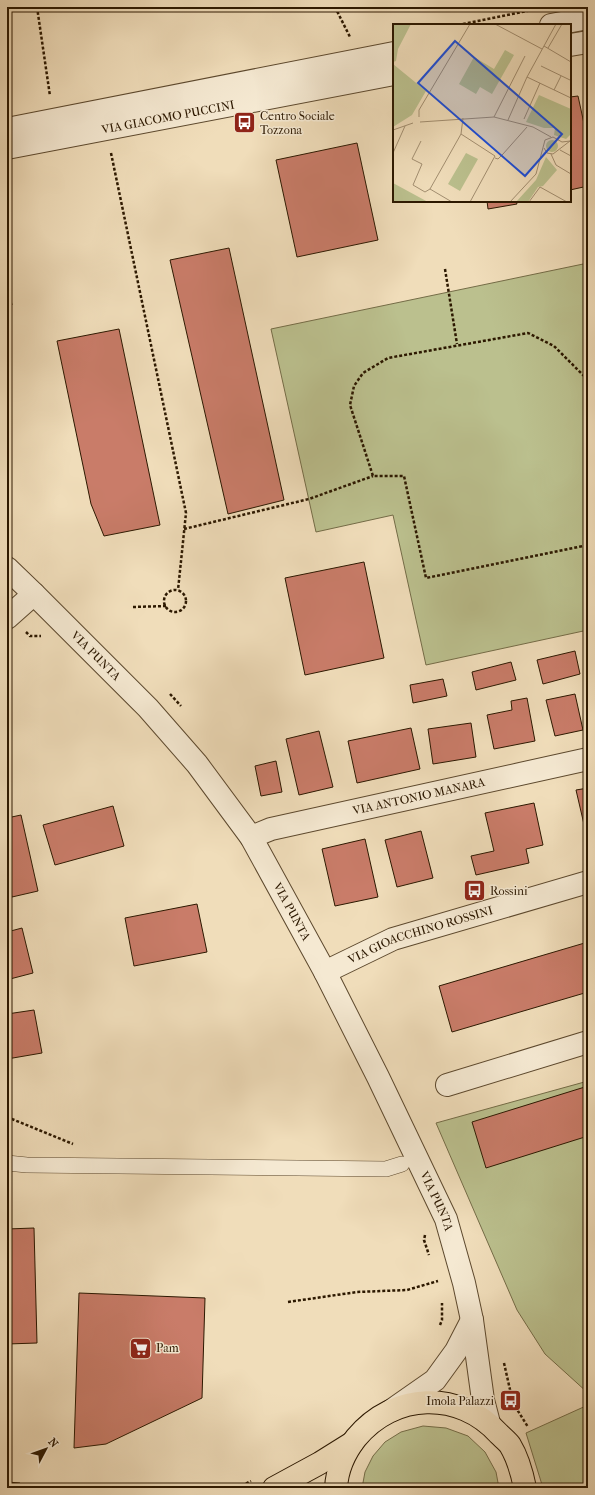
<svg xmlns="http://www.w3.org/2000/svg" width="595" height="1495" font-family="'IM FELL French Canon',serif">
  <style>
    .green { fill: #bbc08e; stroke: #746c47 }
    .building { fill: #c97c69; stroke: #2c1800 }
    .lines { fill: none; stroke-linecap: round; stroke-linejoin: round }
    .lane-casing { stroke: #5d492e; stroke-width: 16 }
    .street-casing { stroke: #5d492e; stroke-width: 24 }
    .primary-casing { stroke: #2c1800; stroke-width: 24 }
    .path { stroke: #2c1800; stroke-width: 2.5; stroke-dasharray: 3 2; stroke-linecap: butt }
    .lane { stroke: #f5e9d2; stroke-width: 15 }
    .street { stroke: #f5e9d2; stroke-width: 22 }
    .primary { stroke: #f0ddba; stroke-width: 22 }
    .labels { text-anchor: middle; stroke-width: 3; stroke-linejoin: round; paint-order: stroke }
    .poi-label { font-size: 12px; fill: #2c1800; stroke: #f5e9d2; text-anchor: start }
    .street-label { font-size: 12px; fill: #2c1800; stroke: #f5e9d2 }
    .inset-road { fill: none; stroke: #a28e70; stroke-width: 1 }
    .view { fill: #1d4ed8; fill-opacity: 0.15; stroke: #1d4ed8; stroke-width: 2 }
    .inset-edge { fill: none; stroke: #2c1800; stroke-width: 2 }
  </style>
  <rect width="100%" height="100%" fill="#f0ddba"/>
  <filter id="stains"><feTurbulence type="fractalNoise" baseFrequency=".005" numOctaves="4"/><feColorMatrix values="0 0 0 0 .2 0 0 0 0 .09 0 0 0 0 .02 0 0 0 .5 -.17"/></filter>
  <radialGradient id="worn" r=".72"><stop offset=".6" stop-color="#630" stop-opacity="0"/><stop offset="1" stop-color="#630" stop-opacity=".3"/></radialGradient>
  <g class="green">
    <polygon points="588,263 588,630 426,665 393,515 316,532 271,329"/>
    <polygon points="588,1081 588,1393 545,1354 517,1310 436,1123"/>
    <polygon points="588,1405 588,1488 543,1488 526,1433"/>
    <polygon points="423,1426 446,1428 468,1436 485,1452 496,1472 499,1488 362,1488 365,1472 373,1456 385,1442 401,1432"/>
  </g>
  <g class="building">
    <polygon points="578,96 588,142 588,186 570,190 570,97"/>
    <polygon points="357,143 378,240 297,257 276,160"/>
    <polygon points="487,201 516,201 517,204 488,209"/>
    <polygon points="229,248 284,500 228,514 170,260"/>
    <polygon points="7,278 12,305 7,306"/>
    <polygon points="119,329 160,525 104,536 91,504 57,341"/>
    <polygon points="364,562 384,658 305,675 285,578"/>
    <polygon points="575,651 580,674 543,684 537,660"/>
    <polygon points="511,662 516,680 476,690 472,672"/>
    <polygon points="443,679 447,696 413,703 410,685"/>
    <polygon points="575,694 583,730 555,736 546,700"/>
    <polygon points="527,698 535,741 494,749 487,715 512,710 511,701"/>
    <polygon points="471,723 476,757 433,764 428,729"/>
    <polygon points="411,728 420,769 357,783 348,741"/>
    <polygon points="319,731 333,787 299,795 286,739"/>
    <polygon points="276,761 282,792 261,796 255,766"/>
    <polygon points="588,788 588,833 586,833 576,790"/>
    <polygon points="534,803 543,845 526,849 529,863 476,875 471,856 494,851 485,813"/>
    <polygon points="113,806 124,846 55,865 43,825"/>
    <polygon points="21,815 38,891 12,897 7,875 7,818"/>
    <polygon points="421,831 433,878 397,887 385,840"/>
    <polygon points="365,839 378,897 335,906 322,849"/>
    <polygon points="197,904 207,952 134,966 125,918"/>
    <polygon points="22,928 33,973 10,979 7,967 7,932"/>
    <polygon points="588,942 588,992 452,1032 439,986"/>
    <polygon points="34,1010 42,1053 7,1059 7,1014"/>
    <polygon points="588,1086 588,1136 486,1168 472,1122"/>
    <polygon points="34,1228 37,1343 7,1344 7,1229"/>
    <polygon points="79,1293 205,1298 202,1398 106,1444 74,1448"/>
    <polygon points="7,1482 20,1483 20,1488 7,1488"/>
  </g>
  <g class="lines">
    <defs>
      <polyline id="lane" points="7,1163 27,1165 386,1169 402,1164"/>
      <g id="street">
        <polyline points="551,25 588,18"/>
        <polyline points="570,45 588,42"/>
        <polyline points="7,129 394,53"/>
        <path id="s1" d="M 7,148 L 394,74"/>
        <path id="s2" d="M 7,568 L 34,594 L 148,708 L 197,764 L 251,837 L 325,972 L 378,1077 L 446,1219 L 464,1283 L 472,1320 L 483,1400 L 489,1423"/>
        <polyline points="7,618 34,594"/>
        <path id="s3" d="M 251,837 L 271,829 L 588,759"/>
        <path id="s4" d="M 325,972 L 393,939 L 588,882"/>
        <polyline points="447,1085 588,1042"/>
        <polyline points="392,1410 435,1380 456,1351 472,1320"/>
      </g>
      <g id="primary">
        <polyline points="274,1488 320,1463 352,1443"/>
        <path d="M 336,1488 C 337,1470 345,1452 356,1438 C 394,1392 459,1390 499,1434 C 503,1438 507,1441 510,1445 C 518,1458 522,1473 525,1488"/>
      </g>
    </defs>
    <use href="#lane" class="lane-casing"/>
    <use href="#street" class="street-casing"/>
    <use href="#primary" class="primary-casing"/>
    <g class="path">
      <polyline points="37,7 50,96"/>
      <polyline points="335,7 350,37"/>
      <polyline points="458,25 532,10"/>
      <polyline points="111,153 186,513 178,590"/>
      <polyline points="445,269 457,344"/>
      <polyline points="588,380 554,346 528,333 388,358 363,373 354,386 350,405 373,476 404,476 426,578 588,545"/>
      <polyline points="184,529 309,499 373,476"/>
      <circle cx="175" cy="601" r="11"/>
      <polyline points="133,607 166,606"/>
      <polyline points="26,632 30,636 41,636"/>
      <polyline points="170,694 181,706"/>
      <polyline points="7,1117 73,1144"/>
      <polyline points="425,1235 424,1240 429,1255"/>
      <polyline points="288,1302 357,1292 407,1290 438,1281"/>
      <polyline points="440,1325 442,1320 442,1303"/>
      <polyline points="504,1363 513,1403 528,1427"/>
      <polyline points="237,1488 251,1481"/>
    </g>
    <use href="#lane" class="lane"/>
    <use href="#street" class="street"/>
    <use href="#primary" class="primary"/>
  </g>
  <defs>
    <symbol id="bus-square" viewBox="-11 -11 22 22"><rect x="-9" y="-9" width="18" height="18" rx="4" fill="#8f2418" stroke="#f5e9d2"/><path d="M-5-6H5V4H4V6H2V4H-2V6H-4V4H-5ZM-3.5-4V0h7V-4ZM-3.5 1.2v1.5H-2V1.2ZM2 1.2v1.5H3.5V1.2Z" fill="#fff"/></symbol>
    <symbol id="supermarket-square" viewBox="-11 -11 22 22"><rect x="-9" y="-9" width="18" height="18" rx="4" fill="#8f2418" stroke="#f5e9d2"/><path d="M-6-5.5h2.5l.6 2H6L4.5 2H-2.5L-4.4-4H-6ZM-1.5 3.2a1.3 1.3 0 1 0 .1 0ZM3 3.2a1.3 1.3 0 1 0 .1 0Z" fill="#fff"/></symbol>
  </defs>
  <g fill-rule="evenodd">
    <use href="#bus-square" x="232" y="110" width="25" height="25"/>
    <use href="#bus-square" x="462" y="878" width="25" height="25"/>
    <use href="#supermarket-square" x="128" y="1336" width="25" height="25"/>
    <use href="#bus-square" x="498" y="1388" width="25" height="25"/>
  </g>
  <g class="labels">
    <g class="poi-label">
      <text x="260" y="120">Centro Sociale<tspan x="260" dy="14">Tozzona</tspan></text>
      <text x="490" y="895">Rossini</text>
      <text x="156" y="1352">Pam</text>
      <text x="494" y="1405" text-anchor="end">Imola Palazzi</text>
    </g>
    <g class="street-label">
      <text dy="4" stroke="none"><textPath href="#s1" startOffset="164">VIA GIACOMO PUCCINI</textPath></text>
      <text dy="4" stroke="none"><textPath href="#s2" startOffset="125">VIA PUNTA</textPath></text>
      <text dy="4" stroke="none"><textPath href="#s3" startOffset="173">VIA ANTONIO MANARA</textPath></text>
      <text dy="4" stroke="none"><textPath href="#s2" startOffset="449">VIA PUNTA</textPath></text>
      <text dy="4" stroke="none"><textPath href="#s4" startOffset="103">VIA GIOACCHINO ROSSINI</textPath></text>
      <text dy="4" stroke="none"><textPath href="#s2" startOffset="773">VIA PUNTA</textPath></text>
    </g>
  </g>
  <g transform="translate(393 24)">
    <rect width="178" height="178" fill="#f0ddba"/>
    <path d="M 0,0 L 18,0 L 5,25 L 3,37 L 0,38 ZM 112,26 L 121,31 L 99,70 L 87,63 L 83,70 L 66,60 L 81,33 L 101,45 ZM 0,40 L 33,67 L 19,91 L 0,103 ZM 146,71 L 178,85 L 178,110 L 173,115 L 161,111 L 162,104 L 151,104 L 133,98 ZM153 122a6 6 0 1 1 12 0a6 6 0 1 1-12 0ZM 73,129 L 85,135 L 67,167 L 55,160 ZM 153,133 L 164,146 L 150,162 L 145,163 L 135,178 L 123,178 L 143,156 ZM 0,159 L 35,178 L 0,178 Z" fill="#bbc08e"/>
    <path class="inset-road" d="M 102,0 L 149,25M 151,22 L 178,38M 155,24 L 169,0M 148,42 L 177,56M 134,53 L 178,74M 161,66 L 168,52M 26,93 L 26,86 L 77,0M 101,93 L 132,32M 70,94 L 68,110 L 102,132 L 77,178M 131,95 L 147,59M 115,96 L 134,53 L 163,0M 27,98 L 101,93 L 140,103 L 158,113M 0,106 L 20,99M 28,117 L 19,135 L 29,140 L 20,161 L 32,168 L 37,165 L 68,110M 151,124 L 154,129 L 160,130 L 177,117M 167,126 L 178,132M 0,129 L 12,102M 158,130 L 163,141 L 178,150M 102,134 L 105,135 L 110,130 L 134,103M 37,165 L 59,178M 117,178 L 143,150 L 152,116 L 160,113 L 169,118 L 177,117M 136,178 L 147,163 L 174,178"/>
    <path class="view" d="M 62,17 L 169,110 L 132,152 L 25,59 Z"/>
    <rect width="178" height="178" class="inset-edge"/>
  </g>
  <rect width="595" height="1495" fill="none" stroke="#f0ddba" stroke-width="24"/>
  <rect x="8" y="8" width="579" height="1479" fill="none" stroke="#2c1800" stroke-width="2"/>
  <rect x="12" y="12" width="571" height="1471" fill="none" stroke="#2c1800"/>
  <g transform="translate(46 1449) rotate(49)" stroke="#f5e9d2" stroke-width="3" paint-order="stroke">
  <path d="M0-3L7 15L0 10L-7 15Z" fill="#2c1800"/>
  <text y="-6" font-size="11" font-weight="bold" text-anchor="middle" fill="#2c1800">N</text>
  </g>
  <rect width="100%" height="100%" filter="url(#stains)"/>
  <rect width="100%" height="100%" fill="url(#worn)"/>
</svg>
